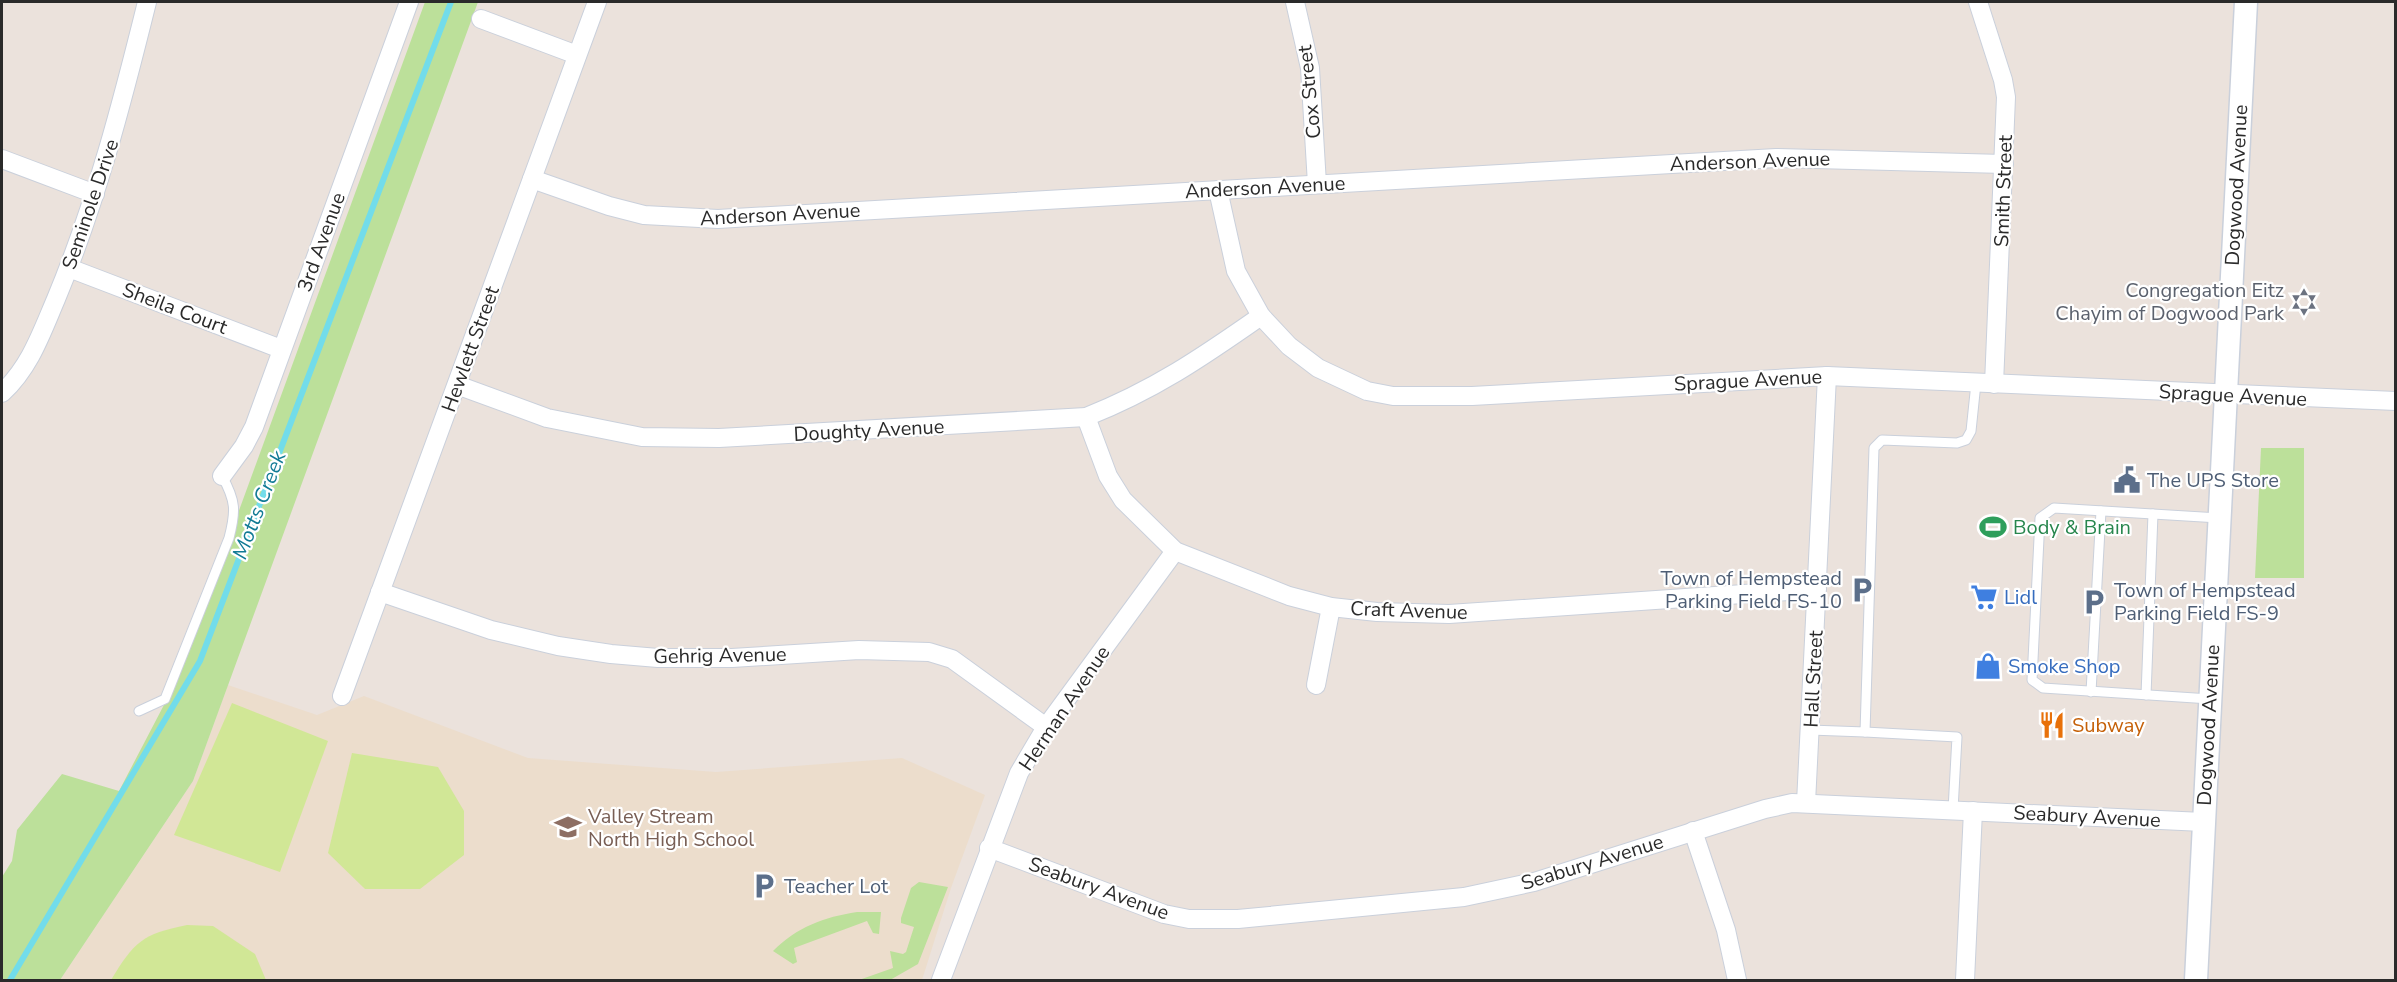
<svg xmlns="http://www.w3.org/2000/svg" width="2397" height="982" font-family="'Nunito Sans',sans-serif">
  <style>
    .education { fill: #ecddcc }
    .green { fill: #bce09a }
    .pitch { fill: #d1e796 }
    .lines { fill: none; stroke-linecap: round; stroke-linejoin: round }
    .stream { stroke: #72dcea; stroke-width: 6 }
    .service-casing { stroke: #cad0db; stroke-width: 11 }
    .minor-casing { stroke: #cad0db; stroke-width: 20 }
    .tertiary-casing { stroke: #cad0db; stroke-width: 25 }
    .service { stroke: #fff; stroke-width: 9 }
    .minor { stroke: #fff; stroke-width: 18 }
    .tertiary { stroke: #fff; stroke-width: 22 }
    .labels { text-anchor: middle; stroke-width: 4.5; stroke-linejoin: round; paint-order: stroke }
    .street-label { font-size: 20px; fill: #2a2a2a; stroke: #fff }
    .worship-label { font-size: 20px; fill: #5b616d; stroke: #fff; text-anchor: end }
    .service-label { font-size: 20px; fill: #4e5e75; stroke: #fff; text-anchor: start }
    .leisure-label { font-size: 20px; fill: #27864d; stroke: #fff; text-anchor: start }
    .shop-label { font-size: 20px; fill: #366cbe; stroke: #fff; text-anchor: start }
    .food-label { font-size: 20px; fill: #c56008; stroke: #fff; text-anchor: start }
    .education-label { font-size: 20px; fill: #785e54; stroke: #fff; text-anchor: start }
    .water-label { font-size: 21px; font-style: italic; fill: #127b95; stroke: #fff }
  </style>
  <rect width="100%" height="100%" fill="#ebe2dc"/>
  <polygon class="education" points="228,685 317,715 364,696 528,758 716,772 902,758 985,795 951,888 922,980 60,980 193,781"/>
  <g class="green">
    <polygon points="425,2 478,2 193,781 60,980 2,980 2,877 12,861 17,830 62,774 119,791 177,680"/>
    <polygon points="2261,448 2304,448 2304,578 2255,578"/>
    <polygon points="919,882 948,887 918,964 890,980 859,980 893,968 890,951 903,954 906,952 914,927 901,923 901,918 911,888"/>
    <path d="M 857,912 L 881,912 L 879,934 L 873,933 L 867,921 L 794,948 L 797,962 L 793,964 L 773,951 C 797,927 824,917 857,912 Z"/>
  </g>
  <g class="pitch">
    <polygon points="232,703 328,741 280,872 174,835"/>
    <polygon points="352,753 438,767 464,811 464,855 420,889 365,889 328,853"/>
    <path d="M 187,925 L 213,926 L 255,954 L 266,980 L 111,980 C 134,942 142,934 187,925 Z"/>
  </g>
  <g class="lines">
    <polyline class="stream" points="10,980 200,661 451,2"/>
    <defs>
      <g id="service">
        <polyline points="2091,692 2101,511"/>
        <polyline points="2146,695 2153,514"/>
        <polyline points="2210,699 2043,688 2032,680 2040,518 2054,508 2219,518"/>
        <path d="M 139,711 L 165,699 L 229,538 C 236,511 236,501 222,476"/>
        <polyline points="1810,730 1865,732 1874,448 1882,440 1957,443 1966,440 1971,431 1976,383"/>
        <polyline points="1865,732 1957,737 1953,810"/>
      </g>
      <g id="minor">
        <polyline points="1295,2 1310,68 1317,184"/>
        <polyline points="1978,2 2003,80 2006,97 1994,384"/>
        <polyline points="481,19 577,55"/>
        <polyline points="2,159 95,194"/>
        <polyline points="532,179 609,206 644,215 718,219 1776,158 2004,164"/>
        <polyline points="1218,190 1236,271 1261,316 1289,346 1318,368 1367,391 1393,396 1472,396 1827,376 2396,401"/>
        <polyline points="69,268 281,349"/>
        <path d="M 457,385 L 547,418 L 642,437 L 719,438 L 1086,417 C 1154,390 1201,358 1261,316"/>
        <path d="M 2,393 C 30,367 41,334 56,299 C 96,203 122,103 147,2"/>
        <polyline points="1086,417 1108,476 1123,500 1175,551 1289,596 1331,607 1377,612 1449,614 1817,589"/>
        <polyline points="222,476 244,446 254,427 409,2"/>
        <polyline points="380,592 491,630 558,646 611,654 658,658 732,658 859,650 929,652 952,659 1046,727"/>
        <polyline points="1316,685 1331,607"/>
        <polyline points="342,696 597,2"/>
        <polyline points="1806,803 1827,376"/>
        <polyline points="1693,831 1726,930 1737,980"/>
        <polyline points="989,848 1164,914 1189,919 1238,919 1464,897 1534,882 1765,809 1792,803 2203,822"/>
        <polyline points="941,980 1019,773 1046,727 1175,551"/>
        <polyline points="1965,980 1973,811"/>
      </g>
      <polyline id="tertiary" points="2196,980 2246,2"/>
    </defs>
    <use href="#service" class="service-casing"/>
    <use href="#minor" class="minor-casing"/>
    <use href="#tertiary" class="tertiary-casing"/>
    <use href="#service" class="service"/>
    <use href="#minor" class="minor"/>
    <use href="#tertiary" class="tertiary"/>
  </g>
  <defs>
    <symbol id="synagogue-bare" viewBox="-9 -9 18 18"><path d="M0-6.5L5.6 3.2H-5.6ZM0 6.5L5.6-3.2H-5.6Z" fill="#6b7280" stroke="#fff" stroke-width="2.5" paint-order="stroke"/></symbol>
    <symbol id="civic-bare" viewBox="-9 -9 18 18"><path d="M-.6-6.5H3V-4.5H.6V-3L4-1V1h2V6H-6V1h2V-1L-.6-3ZM-1.2 2.5V6h2.4V2.5Z" fill="#5c6f8a" stroke="#fff" stroke-width="2.5" paint-order="stroke"/></symbol>
    <symbol id="stadium-bare" viewBox="-9 -9 18 18"><path d="M0-5a6.5 5 0 1 0 0 10a6.5 5 0 1 0 0-10ZM-3.5-1.8h7v3.6h-7Z" fill="#2e9e5b" stroke="#fff" stroke-width="2.5" paint-order="stroke"/></symbol>
    <symbol id="parking-bare" viewBox="-9 -9 18 18"><path d="M-3.5-5.5H1a3.5 3.5 0 0 1 0 7H-1V5.5H-3.5ZM-1-3.4V-.6H.8a1.4 1.4 0 0 0 0-2.8Z" fill="#5c6f8a" stroke="#fff" stroke-width="2.5" paint-order="stroke"/></symbol>
    <symbol id="supermarket-bare" viewBox="-9 -9 18 18"><path d="M-6-5.5h2.5l.6 2H6L4.5 2H-2.5L-4.4-4H-6ZM-1.5 3.2a1.3 1.3 0 1 0 .1 0ZM3 3.2a1.3 1.3 0 1 0 .1 0Z" fill="#3f7fe0" stroke="#fff" stroke-width="2.5" paint-order="stroke"/></symbol>
    <symbol id="shop-bare" viewBox="-9 -9 18 18"><path d="M-5-2.5h2.3a2.7 3.5 0 0 1 5.4 0H5L5.5 6h-11ZM-1.5-2.5h3a1.5 2.3 0 0 0-3 0Z" fill="#3f7fe0" stroke="#fff" stroke-width="2.5" paint-order="stroke"/></symbol>
    <symbol id="restaurant-bare" viewBox="-9 -9 18 18"><path d="M-5-6h1v4h1v-4h1v4h1v-4h1v5L-1.5 .5V6h-2V.5L-5-1ZM5-6V6H3V1.5H1.5Q1.5-4 5-6Z" fill="#e8710a" stroke="#fff" stroke-width="2.5" paint-order="stroke"/></symbol>
    <symbol id="school-bare" viewBox="-9 -9 18 18"><path d="M0-5L7-2L0 1L-7-2ZM-4 1L0 2.5L4 1V4Q0 6-4 4Z" fill="#8d6e63" stroke="#fff" stroke-width="2.5" paint-order="stroke"/></symbol>
  </defs>
  <g fill-rule="evenodd">
    <use href="#synagogue-bare" x="2285" y="283" width="38" height="38"/>
    <use href="#civic-bare" x="2108" y="461" width="38" height="38"/>
    <use href="#stadium-bare" x="1974" y="508" width="38" height="38"/>
    <use href="#parking-bare" x="1843" y="571" width="38" height="38"/>
    <use href="#supermarket-bare" x="1965" y="578" width="38" height="38"/>
    <use href="#parking-bare" x="2075" y="583" width="38" height="38"/>
    <use href="#shop-bare" x="1969" y="647" width="38" height="38"/>
    <use href="#restaurant-bare" x="2033" y="706" width="38" height="38"/>
    <use href="#school-bare" x="549" y="808" width="38" height="38"/>
    <use href="#parking-bare" x="745" y="867" width="38" height="38"/>
  </g>
  <g class="labels">
    <g class="street-label">
      <text transform="translate(1309 92) rotate(-96)" y="7">Cox Street</text>
      <text transform="translate(1750 161) rotate(-2)" y="7">Anderson Avenue</text>
      <text transform="translate(2236 185) rotate(-87)" y="7">Dogwood Avenue</text>
      <text transform="translate(1265 187) rotate(-3)" y="7">Anderson Avenue</text>
      <text transform="translate(2003 191) rotate(-88)" y="7">Smith Street</text>
      <text transform="translate(90 204) rotate(-71)" y="7">Seminole Drive</text>
      <text transform="translate(780 214) rotate(-3)" y="7">Anderson Avenue</text>
      <text transform="translate(321 242) rotate(-70)" y="7">3rd Avenue</text>
      <text transform="translate(175 308) rotate(21)" y="7">Sheila Court</text>
      <text transform="translate(470 349) rotate(-70)" y="7">Hewlett Street</text>
      <text transform="translate(1748 380) rotate(-3)" y="7">Sprague Avenue</text>
      <text transform="translate(2233 395) rotate(3)" y="7">Sprague Avenue</text>
      <text transform="translate(869 430) rotate(-3)" y="7">Doughty Avenue</text>
      <text transform="translate(1409 610) rotate(2)" y="7">Craft Avenue</text>
      <text transform="translate(720 655) rotate(-1)" y="7">Gehrig Avenue</text>
      <text transform="translate(1813 679) rotate(-87)" y="7">Hall Street</text>
      <text transform="translate(1064 708) rotate(-56)" y="7">Herman Avenue</text>
      <text transform="translate(2208 725) rotate(-87)" y="7">Dogwood Avenue</text>
      <text transform="translate(2087 816) rotate(3)" y="7">Seabury Avenue</text>
      <text transform="translate(1592 862) rotate(-17)" y="7">Seabury Avenue</text>
      <text transform="translate(1099 888) rotate(20)" y="7">Seabury Avenue</text>
    </g>
    <g class="worship-label">
      <text x="2284" y="297">Congregation Eitz<tspan x="2284" dy="23">Chayim of Dogwood Park</tspan></text>
    </g>
    <g class="service-label">
      <text x="2147" y="487">The UPS Store</text>
      <text x="1842" y="585" text-anchor="end">Town of Hempstead<tspan x="1842" dy="23">Parking Field FS-10</tspan></text>
      <text x="2114" y="597">Town of Hempstead<tspan x="2114" dy="23">Parking Field FS-9</tspan></text>
      <text x="784" y="893">Teacher Lot</text>
    </g>
    <g class="leisure-label">
      <text x="2013" y="534">Body &amp; Brain</text>
    </g>
    <g class="shop-label">
      <text x="2004" y="604">Lidl</text>
      <text x="2008" y="673">Smoke Shop</text>
    </g>
    <g class="food-label">
      <text x="2072" y="732">Subway</text>
    </g>
    <g class="education-label">
      <text x="588" y="823">Valley Stream<tspan x="588" dy="23">North High School</tspan></text>
    </g>
    <g class="water-label">
      <text transform="translate(259 505) rotate(-69)" y="7">Motts Creek</text>
    </g>
  </g>
  <rect width="2397" height="982" fill="none" stroke="#2a2a2a" stroke-width="6"/>
</svg>
